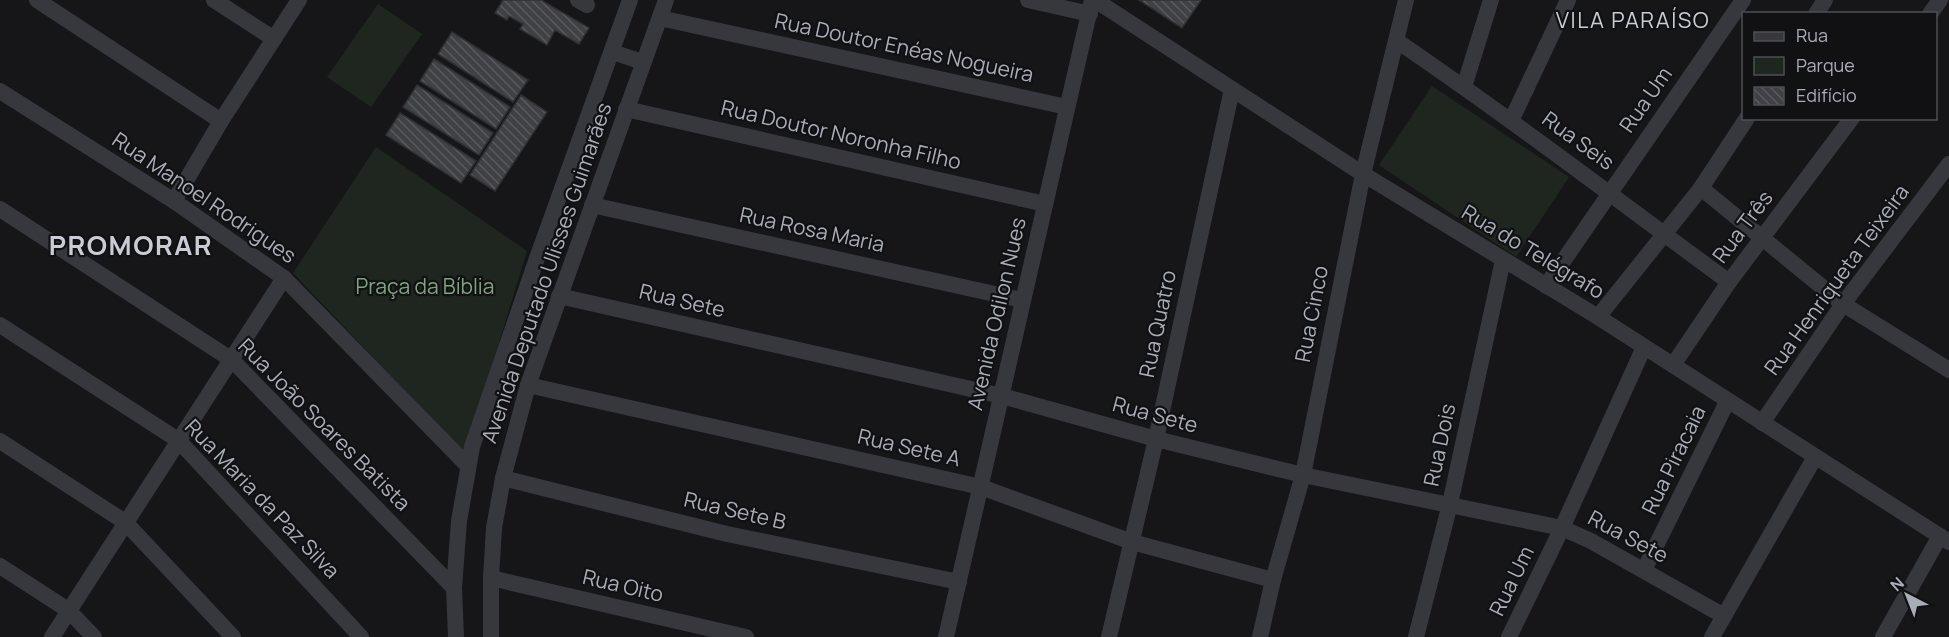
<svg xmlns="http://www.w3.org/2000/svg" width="1949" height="637" font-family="Manrope,sans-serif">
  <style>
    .green { fill: #1e261f }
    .building { fill: url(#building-back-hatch); stroke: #303034; stroke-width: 1.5 }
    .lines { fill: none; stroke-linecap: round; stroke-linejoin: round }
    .minor { stroke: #37383d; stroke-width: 16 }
    .labels { text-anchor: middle; stroke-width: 4.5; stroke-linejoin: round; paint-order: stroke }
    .street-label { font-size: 21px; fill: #a8adb8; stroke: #111113 }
    .park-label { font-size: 21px; fill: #7fa381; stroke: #111113 }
    .neighbourhood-label { font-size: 22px; letter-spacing: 1.5px; fill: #c9ccd4; stroke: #111113 }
    .district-label { font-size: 27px; font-weight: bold; letter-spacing: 1.5px; fill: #c9ccd4; stroke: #111113 }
  </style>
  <defs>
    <pattern id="building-back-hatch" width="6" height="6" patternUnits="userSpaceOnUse" patternTransform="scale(1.5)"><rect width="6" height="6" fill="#404145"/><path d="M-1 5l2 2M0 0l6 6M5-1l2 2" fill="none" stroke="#595a5e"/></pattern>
  </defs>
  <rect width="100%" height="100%" fill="#161618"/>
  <g class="green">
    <polygon points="378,4 422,34 371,107 327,77"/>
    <polygon points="1432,86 1569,177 1516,257 1379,165"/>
    <polygon points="376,147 527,251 465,454 293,273"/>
  </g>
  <g class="building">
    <polygon points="503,0 541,0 589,28 579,44 555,30 547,45 520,29 523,24 509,16 507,20 495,13"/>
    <polygon points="1139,0 1201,0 1182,28"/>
    <polygon points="452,32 528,80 513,102 438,54"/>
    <polygon points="434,59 510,107 496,129 420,81"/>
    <polygon points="417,85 493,133 479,155 403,107"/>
    <polygon points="521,95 547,112 495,191 470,175"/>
    <polygon points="400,113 476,161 461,183 386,135"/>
  </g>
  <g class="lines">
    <g class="minor">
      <polyline points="37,0 221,121"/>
      <polyline points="214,0 274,39"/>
      <polyline points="578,0 587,5"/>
      <polyline points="1028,0 1090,14"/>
      <polyline points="1095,0 1363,174 1598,317 1949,542"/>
      <polyline points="1816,14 1825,0"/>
      <polyline points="1930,14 1940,0"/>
      <polyline points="660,18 1067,107"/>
      <path d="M 1397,41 C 1510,118 1619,201 1729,282"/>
      <polyline points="612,52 643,62"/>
      <polyline points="1464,87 1491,0"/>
      <polyline points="0,91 174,201 284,278 468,466"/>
      <polyline points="626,109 1045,204"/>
      <polyline points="1511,121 1568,0"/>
      <polyline points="1701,188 1843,304 1949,370"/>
      <polyline points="174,201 221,121 299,0"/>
      <polyline points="592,205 1022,300"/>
      <polyline points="0,209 232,360 454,588"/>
      <polyline points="1546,286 1743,0"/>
      <polyline points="559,296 1002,396 1156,439 1303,475 1562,528 1591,541 1724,616"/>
      <polyline points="1598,317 1701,188 1747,118"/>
      <polyline points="0,325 178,440 361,637"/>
      <polyline points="1673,365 1729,282 1852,118"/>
      <polyline points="528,385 981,487 1132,542 1273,580"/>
      <polyline points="1762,423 1843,304 1949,164"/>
      <polyline points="0,441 125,522 233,637"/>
      <polyline points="503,478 727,534 959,582"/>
      <polyline points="0,566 68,610 94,637"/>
      <polyline points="1644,570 1727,402"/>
      <polyline points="491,578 746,637"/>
      <polyline points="52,637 284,278"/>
      <polyline points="456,637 454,588 459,521 472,447 537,258 630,0"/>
      <polyline points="491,637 491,578 494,528 503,478 528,385 666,0"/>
      <polyline points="946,637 1092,0"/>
      <polyline points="1109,637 1156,439 1232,89"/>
      <polyline points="1260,637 1273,580 1303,475 1363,174 1406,0"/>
      <polyline points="1416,637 1450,504 1503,260"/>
      <polyline points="1509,637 1562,528 1644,347"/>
      <polyline points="1712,637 1815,457"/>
      <polyline points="1883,637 1940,536"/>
    </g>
  </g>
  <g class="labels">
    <g class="street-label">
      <text transform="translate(904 48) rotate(12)" y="7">Rua Doutor Enéas Nogueira</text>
      <text transform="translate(1646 100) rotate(-55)" y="7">Rua Um</text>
      <text transform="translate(841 135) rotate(13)" y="7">Rua Doutor Noronha Filho</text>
      <text transform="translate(1578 141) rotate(36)" y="7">Rua Seis</text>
      <text transform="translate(204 198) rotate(34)" y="7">Rua Manoel Rodrigues</text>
      <text transform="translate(1743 227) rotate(-53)" y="7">Rua Três</text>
      <text transform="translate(812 230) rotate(12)" y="7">Rua Rosa Maria</text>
      <text transform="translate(1533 252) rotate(31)" y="7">Rua do Telégrafo</text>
      <text transform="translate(547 273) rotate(-71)" y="7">Avenida Deputado Ulisses Guimarães</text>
      <text transform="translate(1837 280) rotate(-54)" y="7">Rua Henriqueta Teixeira</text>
      <text transform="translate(682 301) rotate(13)" y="7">Rua Sete</text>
      <text transform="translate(997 314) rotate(-77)" y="7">Avenida Odilon Nues</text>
      <text transform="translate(1312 314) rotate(-79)" y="7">Rua Cinco</text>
      <text transform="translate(1158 324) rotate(-78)" y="7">Rua Quatro</text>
      <text transform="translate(1155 415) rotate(15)" y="7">Rua Sete</text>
      <text transform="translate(324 425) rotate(45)" y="7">Rua João Soares Batista</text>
      <text transform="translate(1440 445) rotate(-78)" y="7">Rua Dois</text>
      <text transform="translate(909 448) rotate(13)" y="7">Rua Sete A</text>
      <text transform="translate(1674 460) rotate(-64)" y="7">Rua Piracaia</text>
      <text transform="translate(262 499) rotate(46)" y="7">Rua Maria da Paz Silva</text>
      <text transform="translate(735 511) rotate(13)" y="7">Rua Sete B</text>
      <text transform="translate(1628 537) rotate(28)" y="7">Rua Sete</text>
      <text transform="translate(1512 581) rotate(-64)" y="7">Rua Um</text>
      <text transform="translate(623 586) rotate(13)" y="7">Rua Oito</text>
    </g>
    <g class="park-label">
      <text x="425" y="294">Praça da Bíblia</text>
    </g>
    <g class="neighbourhood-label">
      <text x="1633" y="28">VILA PARAÍSO</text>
    </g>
    <g class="district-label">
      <text x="131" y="255">PROMORAR</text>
    </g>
  </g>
  <rect x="1742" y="12" width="195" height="108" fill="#111113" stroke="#4d4f55" stroke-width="1.5"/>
  <rect x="1754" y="32" width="30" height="9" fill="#37383d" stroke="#4d4f55" stroke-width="1.5"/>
  <text x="1796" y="42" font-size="18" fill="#a8adb8">Rua</text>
  <rect x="1754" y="57" width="30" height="18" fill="#1e261f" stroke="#4d4f55" stroke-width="1.5"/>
  <text x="1796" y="72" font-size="18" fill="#a8adb8">Parque</text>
  <rect x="1754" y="87" width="30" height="18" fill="url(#building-back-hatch)" stroke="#4d4f55" stroke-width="1.5"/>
  <text x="1796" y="102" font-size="18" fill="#a8adb8">Edifício</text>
  <g transform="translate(1907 595) rotate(318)" stroke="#111113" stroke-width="4.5" paint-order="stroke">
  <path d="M0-4.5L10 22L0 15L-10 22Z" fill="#a8adb8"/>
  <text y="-9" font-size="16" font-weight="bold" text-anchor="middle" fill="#a8adb8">N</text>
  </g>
</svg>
